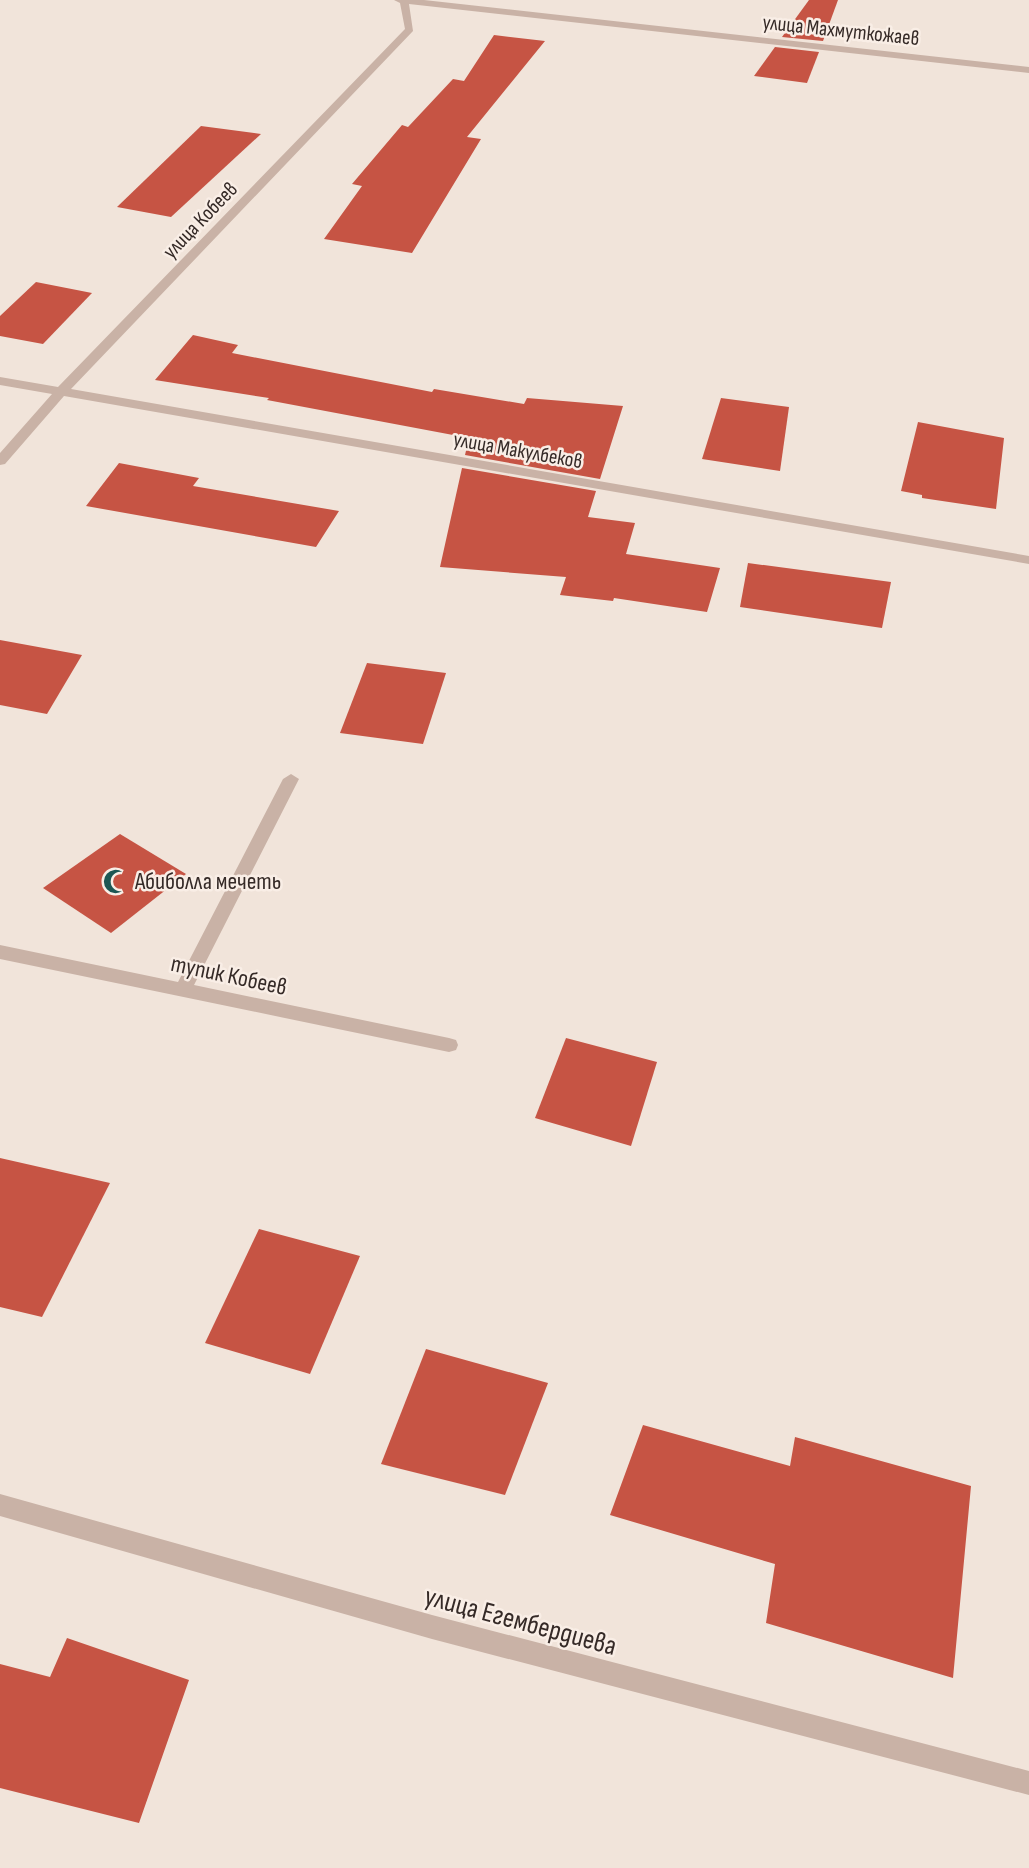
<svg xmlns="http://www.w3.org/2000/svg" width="1029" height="1868" font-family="'Sofia Sans Condensed',sans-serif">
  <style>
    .building { fill: #c65444 }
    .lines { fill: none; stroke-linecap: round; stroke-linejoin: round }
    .minor { fill: #c9b2a6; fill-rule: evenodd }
    .labels { text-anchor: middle; stroke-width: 5; stroke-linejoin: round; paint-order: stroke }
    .far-street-label { font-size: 21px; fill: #352a27; stroke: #f9eee6 }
    .poi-label { font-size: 24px; fill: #352a27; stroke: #f9eee6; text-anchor: start }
    .street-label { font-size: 24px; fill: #352a27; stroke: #f9eee6 }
    .near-street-label { font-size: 28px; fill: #352a27; stroke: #f9eee6 }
  </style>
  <rect width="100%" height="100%" fill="#f1e4da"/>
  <g class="building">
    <polygon points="809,0 838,0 823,41 782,37"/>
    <polygon points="494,35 545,41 467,137 481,139 412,253 324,239 362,186 352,184 402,125 408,127 453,79 464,81"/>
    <polygon points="775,47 819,52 807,83 754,76"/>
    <polygon points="201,126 261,134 171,217 117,207"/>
    <polygon points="36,282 92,293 43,344 0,336 0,316"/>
    <polygon points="193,335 238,345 232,353 432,392 434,389 524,404 527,398 623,406 600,479 465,455 469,438 267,400 269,398 155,380"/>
    <polygon points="721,398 789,407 780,471 702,459"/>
    <polygon points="918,422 1004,438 996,509 922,498 922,495 901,491"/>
    <polygon points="119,463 199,478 193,486 339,511 316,547 86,506"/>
    <polygon points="462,468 596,491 588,517 635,523 626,554 720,568 707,612 614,598 613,601 560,595 566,577 440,567"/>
    <polygon points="748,563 891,582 882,628 740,607"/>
    <polygon points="0,640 82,655 47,714 0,705"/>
    <polygon points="367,663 446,673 423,744 340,733"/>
    <polygon points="120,834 186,874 111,933 43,888"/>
    <polygon points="566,1038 657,1062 631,1146 535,1118"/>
    <polygon points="0,1158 110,1183 42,1317 0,1307"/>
    <polygon points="259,1229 360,1256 310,1374 205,1343"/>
    <polygon points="426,1349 548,1383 505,1495 381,1464"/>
    <polygon points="643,1425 790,1466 795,1437 971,1486 953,1678 766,1623 775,1564 610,1515"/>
    <polygon points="67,1638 189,1680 139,1823 0,1788 0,1664 50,1677"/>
  </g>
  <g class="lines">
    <g class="minor">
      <polygon points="394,0 424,0 1029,67 1029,73 409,4 413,31 71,389 1029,556 1029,564 64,396 5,464 0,465 0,453 52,394 0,385 0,377 58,387 405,29 400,3"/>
      <polygon points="291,774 299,779 194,985 449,1038 456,1040 458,1045 456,1050 449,1052 0,959 0,945 178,982 283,779"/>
      <polygon points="0,1494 432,1615 1029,1771 1029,1795 432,1639 0,1516"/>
    </g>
  </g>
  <defs>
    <symbol id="mosque-bare" viewBox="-9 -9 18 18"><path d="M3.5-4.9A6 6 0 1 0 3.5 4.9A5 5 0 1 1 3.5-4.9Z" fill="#1d5754" stroke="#f9eee6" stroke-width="2.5" paint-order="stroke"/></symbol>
  </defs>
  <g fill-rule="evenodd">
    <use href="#mosque-bare" x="98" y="864" width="35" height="35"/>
  </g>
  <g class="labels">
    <g class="far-street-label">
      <text transform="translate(841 30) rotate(6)" y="7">улица Махмуткожаев</text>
      <text transform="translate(200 220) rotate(-46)" y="7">улица Кобеев</text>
      <text transform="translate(518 450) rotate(10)" y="7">улица Макулбеков</text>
    </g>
    <g class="poi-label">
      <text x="135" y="889">Абиболла мечеть</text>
    </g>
    <g class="street-label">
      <text transform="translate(229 975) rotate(12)" y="8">тупик Кобеев</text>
    </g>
    <g class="near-street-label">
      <text transform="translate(521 1620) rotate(15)" y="10">улица Егембердиева</text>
    </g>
  </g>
</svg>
